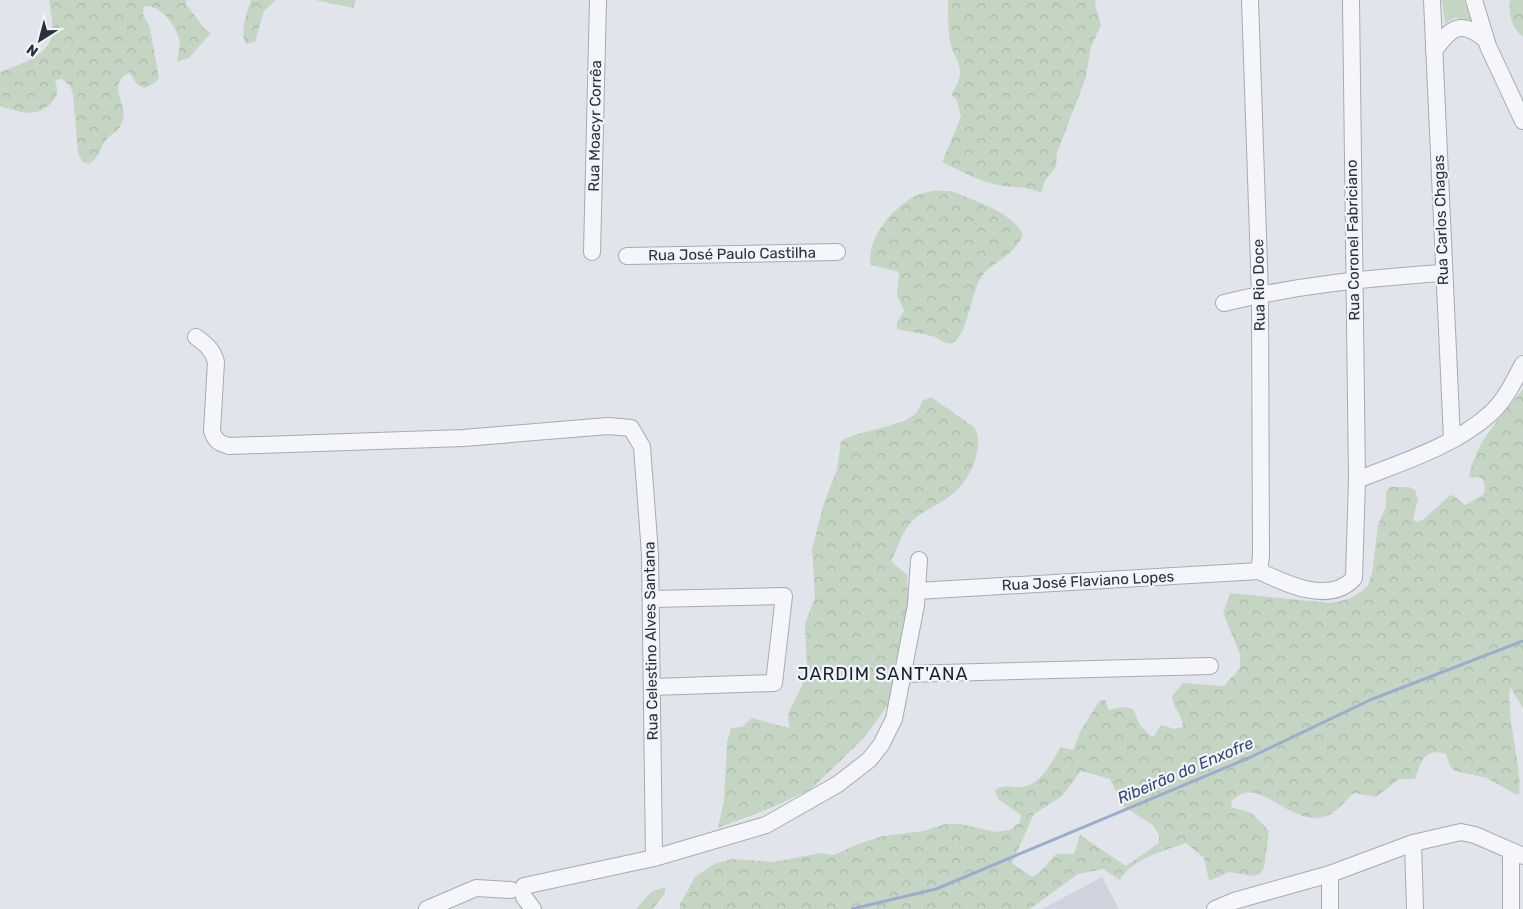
<svg xmlns="http://www.w3.org/2000/svg" width="1523" height="909" font-family="Rubik,sans-serif">
  <style>
    .built { fill: #d0d3dd }
    .forest { fill: url(#forest-crowns); fill-rule: evenodd }
    .park { fill: #c5d5c3 }
    .lines { fill: none; stroke-linecap: round; stroke-linejoin: round }
    .stream { stroke: #9badcd; stroke-width: 3 }
    .minor-casing { stroke: #a7aab6; stroke-width: 18 }
    .minor { stroke: #f5f6f9; stroke-width: 16 }
    .labels { text-anchor: middle; stroke-width: 4.5; stroke-linejoin: round; paint-order: stroke }
    .street-label { font-size: 15px; fill: #293044; stroke: #f2f4f8 }
    .water-label { font-size: 16px; font-style: italic; fill: #31487b; stroke: #f2f4f8 }
    .quarter-label { font-size: 18px; letter-spacing: 1px; fill: #1b2135; stroke: #f2f4f8 }
  </style>
  <defs>
    <pattern id="forest-crowns" width="20" height="18" patternUnits="userSpaceOnUse" patternTransform="scale(1.25)"><rect width="20" height="18" fill="#c5d5c3"/><path d="M2 6a3 3 0 1 1 6 0M12 15a3 3 0 1 1 6 0" fill="none" stroke="#a9b7a9"/></pattern>
  </defs>
  <rect width="100%" height="100%" fill="#e2e4eb"/>
  <polygon class="built" points="1102,877 1119,909 1042,909"/>
  <g class="forest">
    <path d="M 49,0 L 186,0 L 186,4 L 203,27 L 211,33 L 189,58 L 177,62 C 178,55 181,45 179,39 C 175,24 161,5 144,6 L 143,14 L 150,28 L 159,78 L 155,83 L 144,88 L 136,83 L 129,72 C 104,88 132,106 121,125 C 119,131 111,134 107,139 C 99,148 101,156 89,164 L 82,161 L 78,153 L 73,94 L 70,86 L 62,79 L 55,80 C 58,90 59,93 52,102 C 38,119 19,112 0,106 L 0,72 C 18,65 47,57 52,35 C 54,25 50,11 49,0 Z"/>
    <path d="M 251,0 L 276,0 L 264,11 L 255,42 L 246,44 C 239,32 247,13 251,0 Z"/>
    <polygon points="315,0 356,0 353,8"/>
    <path d="M 948,0 L 1096,0 L 1095,5 L 1101,25 L 1091,47 L 1086,77 L 1057,153 L 1056,167 L 1045,180 L 1041,193 C 1025,186 1020,188 1004,186 C 982,183 961,171 942,162 L 961,117 L 957,101 L 951,94 C 971,65 952,63 949,35 C 948,24 948,12 948,0 Z"/>
    <path d="M 1510,0 L 1523,0 L 1523,37 C 1512,29 1508,14 1510,0 Z"/>
    <path d="M 951,191 C 973,200 1013,212 1023,235 C 1010,262 990,260 979,281 C 972,293 966,339 952,343 C 947,345 939,339 935,337 C 923,333 909,332 897,329 L 897,322 L 904,311 L 897,295 L 899,272 L 871,265 C 865,237 900,197 927,192 C 934,190 943,191 951,191 Z"/>
    <path d="M 1523,389 L 1523,708 L 1510,687 C 1506,716 1523,773 1519,795 L 1513,793 L 1487,778 L 1455,771 L 1450,766 L 1446,754 C 1424,747 1421,762 1415,779 L 1399,779 L 1376,797 L 1354,793 C 1347,799 1341,807 1334,812 C 1302,834 1270,788 1245,793 C 1241,793 1236,798 1232,800 L 1231,807 L 1252,813 L 1269,831 L 1264,868 L 1260,874 L 1252,876 L 1229,872 L 1209,881 L 1204,858 L 1186,843 C 1164,851 1133,858 1120,880 L 1103,869 L 1078,874 L 1030,909 L 680,909 L 680,904 L 695,877 L 714,864 L 732,859 L 774,862 L 820,853 L 834,855 L 858,844 L 883,836 L 924,831 L 945,824 L 961,824 L 996,832 L 1010,830 L 1020,822 L 1021,815 L 998,799 L 995,790 C 1005,783 1011,788 1022,787 C 1041,785 1052,761 1061,747 L 1073,750 L 1081,730 L 1100,700 L 1105,700 L 1109,710 L 1123,707 L 1133,709 L 1140,725 L 1151,736 L 1154,736 L 1161,725 L 1175,729 L 1183,727 C 1182,715 1173,708 1172,696 L 1183,683 L 1224,686 L 1240,668 L 1240,654 L 1223,613 L 1230,593 L 1330,603 L 1349,599 L 1362,591 L 1368,585 L 1372,574 L 1378,525 L 1386,506 L 1386,492 L 1390,487 L 1409,487 L 1415,490 L 1418,500 L 1413,518 L 1416,522 L 1424,519 L 1449,496 L 1453,495 L 1465,505 L 1484,494 C 1485,487 1486,481 1479,477 L 1469,478 C 1474,443 1502,416 1523,389 ZM 1081,771 L 1110,779 L 1123,806 L 1153,825 L 1159,835 L 1159,843 L 1126,866 L 1080,835 L 1074,854 L 1056,854 L 1040,872 L 1032,877 L 1012,863 L 1034,814 L 1062,796 Z"/>
    <path d="M 931,397 L 974,427 C 985,443 972,474 960,487 C 948,501 927,508 913,520 C 903,529 897,550 891,561 L 907,575 L 909,611 L 888,705 L 864,738 L 811,789 L 773,807 L 718,828 L 724,800 L 727,743 L 731,728 L 742,727 L 752,718 L 789,728 L 788,714 L 802,686 L 807,670 L 805,624 L 815,597 L 812,549 L 824,503 L 837,470 L 841,441 C 861,429 905,427 917,412 C 919,409 921,404 922,401 Z"/>
    <polygon points="665,887 665,893 653,909 636,909 651,892"/>
  </g>
  <polygon class="park" points="1442,0 1464,0 1472,21 1455,18 1445,23"/>
  <g class="lines">
    <polyline class="stream" points="852,909 936,889 1251,757 1370,700 1523,641"/>
    <defs>
      <g id="minor">
        <polyline points="1250,0 1260,294 1261,556 1259,571"/>
        <polyline points="1351,0 1357,480"/>
        <polyline points="1432,0 1452,439"/>
        <polyline points="1474,0 1488,46 1523,121"/>
        <path d="M 1434,51 C 1451,27 1461,19 1486,40"/>
        <polyline points="592,252 598,0"/>
        <polyline points="627,256 837,252"/>
        <path d="M 1224,303 C 1297,285 1369,278 1443,273"/>
        <path d="M 196,337 C 206,344 213,350 216,362 L 212,431 C 215,441 219,443 229,446 L 463,438 L 608,426 L 631,428 L 642,447 L 650,554 L 654,858"/>
        <path d="M 1259,571 C 1286,584 1330,605 1354,578 L 1357,480 C 1402,462 1455,446 1491,413 C 1505,400 1514,381 1523,364"/>
        <polyline points="917,591 1259,571"/>
        <polyline points="651,599 784,596 774,683 652,687"/>
        <polyline points="903,674 1210,666"/>
        <polyline points="1413,843 1415,909"/>
        <polyline points="1330,874 1330,909"/>
        <polyline points="524,886 654,858 766,825 838,784 869,760 881,745 894,719 916,605 919,560"/>
        <polyline points="524,897 533,909"/>
        <polyline points="427,909 476,888 511,890"/>
        <polyline points="1215,909 1234,901 1330,874 1413,843 1461,832 1475,835 1523,856"/>
        <polyline points="1511,909 1511,851"/>
      </g>
    </defs>
    <use href="#minor" class="minor-casing"/>
    <use href="#minor" class="minor"/>
  </g>
  <g class="labels">
    <g class="street-label">
      <text transform="translate(595 126) rotate(-89)" y="5">Rua Moacyr Corrêa</text>
      <text transform="translate(1441 220) rotate(-92)" y="5">Rua Carlos Chagas</text>
      <text transform="translate(1353 240) rotate(-91)" y="5">Rua Coronel Fabriciano</text>
      <text transform="translate(732 254) rotate(-1)" y="5">Rua José Paulo Castilha</text>
      <text transform="translate(1259 285) rotate(-91)" y="5">Rua Rio Doce</text>
      <text transform="translate(1088 581) rotate(-3)" y="5">Rua José Flaviano Lopes</text>
      <text transform="translate(651 641) rotate(-91)" y="5">Rua Celestino Alves Santana</text>
    </g>
    <g class="water-label">
      <text transform="translate(1185 770) rotate(-23)" y="6">Ribeirão do Enxofre</text>
    </g>
    <g class="quarter-label">
      <text x="883" y="680">JARDIM SANT'ANA</text>
    </g>
  </g>
  <g transform="translate(40 40) rotate(216)" stroke="#f2f4f8" stroke-width="4" paint-order="stroke">
  <path d="M0-4L9 19L0 12L-9 19Z" fill="#293044"/>
  <text y="-8" font-size="14" font-weight="bold" text-anchor="middle" fill="#293044">N</text>
  </g>
</svg>
